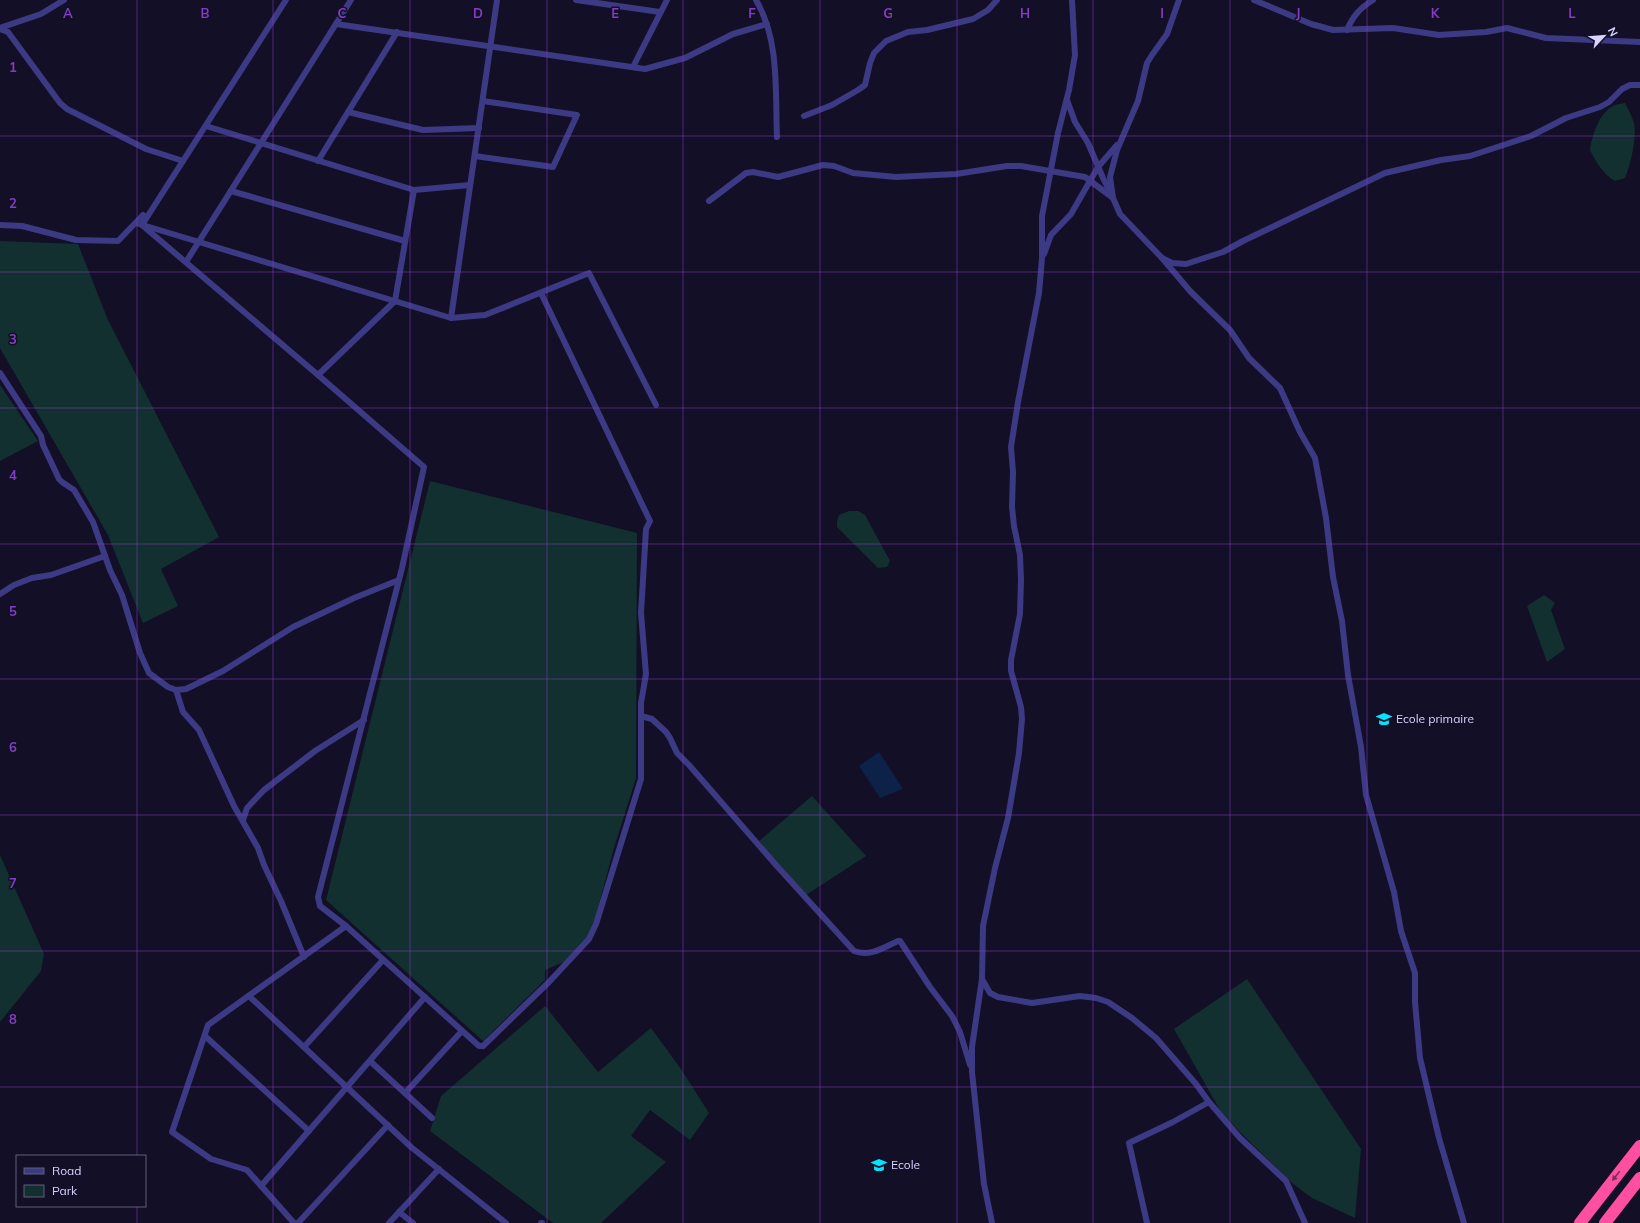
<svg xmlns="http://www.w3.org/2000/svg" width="1640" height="1223" font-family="Mulish,sans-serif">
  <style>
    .green { fill: #12302f }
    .water { fill: #0c2248 }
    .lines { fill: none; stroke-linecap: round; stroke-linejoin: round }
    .street { stroke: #3d3a85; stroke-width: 6 }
    .highway { stroke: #ff4fa3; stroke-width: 12 }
    .oneway { fill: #7d2c5e }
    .grid { fill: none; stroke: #843dc5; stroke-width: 1; stroke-opacity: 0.55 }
    .labels { text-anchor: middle; stroke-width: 3; stroke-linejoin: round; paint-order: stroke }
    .poi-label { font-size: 12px; fill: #d9d4ff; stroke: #130f26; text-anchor: start }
    .grid-label { font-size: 13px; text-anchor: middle; font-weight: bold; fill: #843dc5; stroke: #130f26; stroke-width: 3; stroke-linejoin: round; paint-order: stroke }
  </style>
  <rect width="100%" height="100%" fill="#130f26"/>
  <g class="green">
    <path d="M 1625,103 C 1628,109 1632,116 1634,123 C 1637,136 1631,165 1625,178 L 1615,181 C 1603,174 1596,162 1590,150 C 1592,136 1599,113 1613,106 C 1616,104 1621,104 1625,103 Z"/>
    <polygon points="0,241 78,244 108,320 219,537 161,569 178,606 143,623 108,535 0,348"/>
    <polygon points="0,385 38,441 0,461"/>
    <polygon points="430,481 637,533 636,778 614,848 595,919 586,940 564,962 545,970 545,980 483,1041 326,900"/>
    <polygon points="849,511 858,511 865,515 890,561 887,567 878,568 837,527 837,521 839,515"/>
    <polygon points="1544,595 1555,603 1551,610 1565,649 1547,662 1527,606"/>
    <polygon points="812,796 866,856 806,895 759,841"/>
    <polygon points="0,855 44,954 41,971 0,1022"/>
    <polygon points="1247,979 1361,1149 1355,1218 1312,1198 1292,1183 1241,1133 1221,1112 1174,1029"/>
    <polygon points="545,1006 598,1072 651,1028 681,1069 709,1113 690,1140 650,1110 631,1136 666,1162 601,1223 553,1223 430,1131 441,1096"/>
  </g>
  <polygon class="water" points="879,752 903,789 880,798 859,766"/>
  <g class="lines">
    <g class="street">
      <polyline points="286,0 142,225 318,375 395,301 414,190"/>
      <polyline points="576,0 660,12"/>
      <path d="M 756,0 C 780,41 775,91 777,137"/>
      <polyline points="1179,0 1167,34 1152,55 1147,63 1138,101 1117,150 1110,177 1113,198 1120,214 1162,258 1172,263 1186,264 1223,252 1243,241 1385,173 1441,160 1470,156 1531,136 1566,118 1600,107 1609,102 1622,89 1630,85 1640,85"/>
      <polyline points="1254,0 1311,24 1333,30 1393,28 1439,35 1486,32 1507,28 1546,38 1640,42"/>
      <polyline points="336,24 645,69 685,58 733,34 767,24"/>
      <polyline points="0,28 41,14 64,0"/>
      <polyline points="0,29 8,32 60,103 67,109 146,149 183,161"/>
      <path d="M 1347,30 C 1353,16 1360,8 1373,0"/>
      <polyline points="633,67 667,0"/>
      <polyline points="348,112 423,130 479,128"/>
      <polyline points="804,116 832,105 858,90 865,85 870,63 874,53 886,41 908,32 927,30 973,19 988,10 997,0"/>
      <polyline points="206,126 414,190 470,185"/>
      <polyline points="475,156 553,167 577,115 483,101"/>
      <polyline points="318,161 397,32"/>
      <polyline points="231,191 405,241"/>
      <polyline points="709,201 746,173 753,172 778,177 823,165 834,166 853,173 896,177 956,174 1007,166 1021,166 1085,177 1113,198 1103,178 1088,143 1075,122 1067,100"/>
      <polyline points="136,223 451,318 485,315 589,273 656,405"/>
      <polyline points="0,225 22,226 76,240 118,241 143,215"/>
      <polyline points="1044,254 1051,235 1071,214 1098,167 1117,145"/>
      <polyline points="1162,258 1190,291 1230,330 1249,358 1280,388 1300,432 1315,458 1326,518 1333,577 1342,621 1348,675 1361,747 1366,795 1394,892 1401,931 1415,973 1415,1002 1420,1058 1439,1138 1464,1223"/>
      <polyline points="186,262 351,0"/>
      <polyline points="451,318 497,0"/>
      <polyline points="0,373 41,436 43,445 59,479 62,482 74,490 93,522 110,570 122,595 140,653 149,673 168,687 176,690 186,689 223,671 293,627 354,598 399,580"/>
      <polyline points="318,375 424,467 402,568 318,897 320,906 346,926 479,1046 483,1046 549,982 589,939 596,924 641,779 641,703 646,674 641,613 646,529 650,521 541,293"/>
      <polyline points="0,594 14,585 32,578 51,575 105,556"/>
      <polyline points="176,690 183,712 199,730 234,806 258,848 264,865 281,901 304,957"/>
      <path d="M 641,716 L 652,719 L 666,732 L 670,738 L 677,753 L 689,765 L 776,865 L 854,951 C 870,957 883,948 898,941 L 900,941 L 930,987 L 952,1016 L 960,1032 L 970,1065"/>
      <polyline points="243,820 247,808 264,790 315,751 364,720"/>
      <polyline points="982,979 990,993 998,997 1032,1003 1080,996 1096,998 1108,1002 1132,1018 1156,1038 1196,1084 1209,1102 1240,1138 1286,1181 1305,1223"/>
      <polyline points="249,996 411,1147 506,1223"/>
      <polyline points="205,1036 309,1131"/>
      <polyline points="304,1047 383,960"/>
      <polyline points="370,1061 432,1118"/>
      <polyline points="405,1093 462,1031"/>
      <polyline points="261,1186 425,997"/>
      <polyline points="399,1212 413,1223"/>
      <polyline points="294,1223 247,1170 211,1159 172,1132 208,1025 346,926"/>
      <polyline points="298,1223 388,1125"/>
      <polyline points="389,1223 439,1169"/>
      <polyline points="541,1223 542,1223"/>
      <polyline points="992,1223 984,1184 972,1072 972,1047 982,979 983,926 995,868 1008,818 1019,753 1022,719 1021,707 1011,671 1011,660 1020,614 1021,580 1020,555 1014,526 1012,507 1013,472 1011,447 1018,402 1039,293 1042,258 1042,216 1058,133 1069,90 1075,55 1072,0"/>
      <polyline points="1147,1223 1129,1143 1173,1122 1209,1102"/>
    </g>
    <g class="highway">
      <polyline points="1580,1223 1640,1146"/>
      <polyline points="1605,1223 1640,1178"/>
    </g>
  </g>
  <defs><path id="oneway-solid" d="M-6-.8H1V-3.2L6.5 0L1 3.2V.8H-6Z"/></defs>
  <use class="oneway" href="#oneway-solid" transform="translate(1616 1176) rotate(128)"/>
  <path class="grid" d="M 137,0 L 137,1156M 273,0 L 273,1223M 410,0 L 410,1223M 547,0 L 547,1223M 683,0 L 683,1223M 820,0 L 820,1223M 957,0 L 957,1223M 1093,0 L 1093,1223M 1230,0 L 1230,1223M 1367,0 L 1367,1223M 1503,0 L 1503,1223M 0,136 L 1640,136M 0,272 L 1640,272M 0,408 L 1640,408M 0,544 L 1640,544M 0,679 L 1640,679M 0,815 L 1640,815M 0,951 L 1640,951M 0,1087 L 1640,1087M 137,1206 L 137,1223"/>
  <defs>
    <symbol id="school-bare" viewBox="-9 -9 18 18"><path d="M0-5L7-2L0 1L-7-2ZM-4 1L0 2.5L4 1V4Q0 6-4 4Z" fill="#00e5ff" stroke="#130f26" stroke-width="2.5" paint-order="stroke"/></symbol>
  </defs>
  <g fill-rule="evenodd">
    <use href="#school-bare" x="1373" y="708" width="22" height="22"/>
    <use href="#school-bare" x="868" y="1154" width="22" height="22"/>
  </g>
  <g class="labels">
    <g class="poi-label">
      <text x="1396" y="723">Ecole primaire</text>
      <text x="891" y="1169">Ecole</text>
    </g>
  </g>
  <g class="grid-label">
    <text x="68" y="18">A</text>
    <text x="205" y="18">B</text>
    <text x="342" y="18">C</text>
    <text x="478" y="18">D</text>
    <text x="615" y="18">E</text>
    <text x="752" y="18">F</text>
    <text x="888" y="18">G</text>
    <text x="1025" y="18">H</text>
    <text x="1162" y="18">I</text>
    <text x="1298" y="18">J</text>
    <text x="1435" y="18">K</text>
    <text x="1572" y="18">L</text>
    <text x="13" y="72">1</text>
    <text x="13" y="208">2</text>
    <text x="13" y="344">3</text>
    <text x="13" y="480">4</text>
    <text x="13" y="616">5</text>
    <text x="13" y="752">6</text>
    <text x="13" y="888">7</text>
    <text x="13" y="1024">8</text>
  </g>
  <rect x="16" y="1155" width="130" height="52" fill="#130f26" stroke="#625e7d"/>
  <rect x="24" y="1168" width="20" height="6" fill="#3d3a85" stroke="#625e7d"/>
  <text x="52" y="1175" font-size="12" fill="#d9d4ff">Road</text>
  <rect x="24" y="1185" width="20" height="12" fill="#12302f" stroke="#625e7d"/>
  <text x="52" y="1195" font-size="12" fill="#d9d4ff">Park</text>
  <g transform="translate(1604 36) rotate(64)" stroke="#130f26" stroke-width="3" paint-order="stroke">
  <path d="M0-3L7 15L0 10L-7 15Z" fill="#d9d4ff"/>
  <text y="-6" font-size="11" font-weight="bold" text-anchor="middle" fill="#d9d4ff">N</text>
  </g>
</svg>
